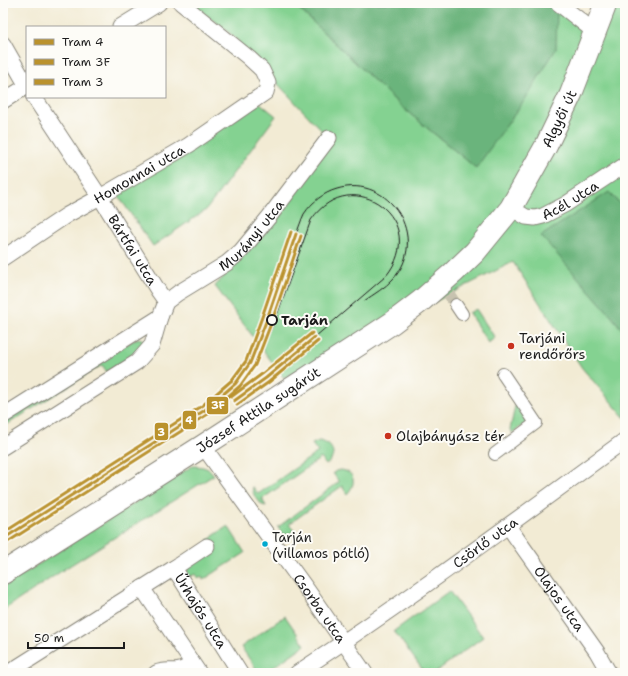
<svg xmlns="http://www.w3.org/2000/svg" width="628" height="676" font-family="'Shantell Sans',sans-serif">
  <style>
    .green { fill: #84d291; stroke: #507756 }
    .forest { fill: #6bb47b; stroke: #44684c }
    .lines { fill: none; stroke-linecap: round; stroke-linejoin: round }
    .pedestrian-tunnel { stroke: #c7c2af; stroke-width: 12; stroke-dasharray: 12 6; stroke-linecap: butt }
    .pedestrian-casing { stroke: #878478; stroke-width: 14 }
    .minor-casing { stroke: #878478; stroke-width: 17 }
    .primary-casing { stroke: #878478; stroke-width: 24 }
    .pedestrian { stroke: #fff; stroke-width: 12 }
    .minor { stroke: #fff; stroke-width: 15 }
    .primary { stroke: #fff; stroke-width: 22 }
    .tram { stroke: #1c1c1c; stroke-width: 1 }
    .tram-1-casing { stroke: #fdfcf7; stroke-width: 6 }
    .tram-2-casing { stroke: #fdfcf7; stroke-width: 6 }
    .tram-3-casing { stroke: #fdfcf7; stroke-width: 6 }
    .tram-1 { stroke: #ba922d; stroke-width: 3 }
    .tram-2 { stroke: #ba922d; stroke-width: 3 }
    .tram-3 { stroke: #ba922d; stroke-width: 3 }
    .stop-dot { fill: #fdfcf7; stroke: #1c1c1c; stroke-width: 2 }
    .poi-dot { fill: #c8321e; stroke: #fdfcf7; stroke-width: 1.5 }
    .bus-dot { fill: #00a9ce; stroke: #fdfcf7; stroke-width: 1.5 }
    .labels { text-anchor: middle; stroke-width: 4; stroke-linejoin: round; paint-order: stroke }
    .bus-label { font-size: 13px; fill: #1c1c1c; stroke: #fdfcf7; text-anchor: start }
    .street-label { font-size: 14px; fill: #1c1c1c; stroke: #fdfcf7 }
    .stop-label { font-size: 14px; font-weight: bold; fill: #1c1c1c; stroke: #fdfcf7; text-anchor: start }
    .poi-label { font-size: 14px; fill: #1c1c1c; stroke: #fdfcf7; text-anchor: start }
    .line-badge { stroke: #fdfcf7; stroke-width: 1.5 }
    .badge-label { font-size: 11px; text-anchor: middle; font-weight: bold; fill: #fff }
  </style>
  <rect width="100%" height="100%" fill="#fdfcf7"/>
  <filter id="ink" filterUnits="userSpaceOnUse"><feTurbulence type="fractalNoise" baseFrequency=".025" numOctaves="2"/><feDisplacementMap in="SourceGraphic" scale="8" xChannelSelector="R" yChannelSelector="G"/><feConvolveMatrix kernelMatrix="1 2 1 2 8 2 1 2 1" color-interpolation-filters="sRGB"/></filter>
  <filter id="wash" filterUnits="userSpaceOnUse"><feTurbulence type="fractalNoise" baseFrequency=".012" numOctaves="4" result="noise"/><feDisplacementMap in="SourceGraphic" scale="16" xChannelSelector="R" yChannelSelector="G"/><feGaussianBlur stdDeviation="0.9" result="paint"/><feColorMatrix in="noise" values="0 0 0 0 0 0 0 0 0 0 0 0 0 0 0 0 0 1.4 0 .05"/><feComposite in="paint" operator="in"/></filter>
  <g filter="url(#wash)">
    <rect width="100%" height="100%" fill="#f2ebd4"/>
    <g class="green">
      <polygon points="190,3 293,3 403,108 476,168 557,9 603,34 616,3 625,3 625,209 609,192 609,313 625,333 625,418 582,368 513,262 284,378 215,286 274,223 322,131 232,35"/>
      <polygon points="260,103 276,116 206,210 153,246 117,194"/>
      <polygon points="476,309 495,338 488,343 469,313"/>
      <polygon points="137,338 142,339 145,342 144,348 107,372 102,365 3,427 3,421"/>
      <polygon points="517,404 529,421 512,433 510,430 515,406"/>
      <path d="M 319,441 C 328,442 337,450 331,460 C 330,462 328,463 326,465 L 321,458 L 262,499 L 266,506 L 262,505 L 254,495 L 252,487 L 253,487 L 258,494 L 318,452 L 312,444 Z"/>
      <path d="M 192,466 C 201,466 209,467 214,475 L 66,568 L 5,609 L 3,607 L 3,587 Z"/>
      <path d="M 340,470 C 355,471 357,484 347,494 L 342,486 L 289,524 L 294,531 L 288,534 L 282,534 L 278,527 L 339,482 L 333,473 L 336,471 Z"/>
      <path d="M 228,526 L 245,553 L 203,580 L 202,577 L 198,579 L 195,574 L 186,579 C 184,563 202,556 214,549 L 208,540 L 213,537 L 213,536 Z"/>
      <polygon points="449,591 483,637 434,673 425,673 394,631"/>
      <polygon points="285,616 305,645 265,673 259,673 241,647"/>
    </g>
    <g class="forest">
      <polygon points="293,3 549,3 557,9 556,49 524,101 476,168 403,108"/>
      <polygon points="609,192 625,209 625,333 609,313 541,236"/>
    </g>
  </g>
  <g filter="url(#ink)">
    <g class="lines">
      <polyline class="pedestrian-tunnel" points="439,279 456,305"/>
      <defs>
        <g id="pedestrian">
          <polyline points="456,305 462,314"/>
          <polyline points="495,454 536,423 503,374"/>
        </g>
        <g id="minor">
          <polyline points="558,3 595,32"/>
          <polyline points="120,27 159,3"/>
          <polyline points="3,44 27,86"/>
          <path id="s1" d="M 34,97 L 100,197 L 159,292 L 166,302"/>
          <polyline points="3,101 27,86"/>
          <path id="s2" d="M 511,208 L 526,217 L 535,218 L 543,216 L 566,204 L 625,165"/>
          <path id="s3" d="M 3,258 L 67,215 L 100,197 L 189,145 L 266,92 L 268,83 L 262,70 L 249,58 L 181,3"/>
          <polyline points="3,416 160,317"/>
          <path id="s4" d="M 203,446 L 308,591 L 365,673"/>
          <path id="s5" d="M 3,447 L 137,362 L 152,345 L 160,317 L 166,302 L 178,293 L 227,263 L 241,251 L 269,217 L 329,138"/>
          <path id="s6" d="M 508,526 L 597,652 L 609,673"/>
          <polyline points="174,568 207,546"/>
          <polyline points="142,588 199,673"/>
          <path id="s7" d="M 8,673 L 174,568 L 240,673"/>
          <path d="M 156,673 C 165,669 171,672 180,670 C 185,669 188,666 192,663"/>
          <path id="s8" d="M 297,673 C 409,600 517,519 625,440"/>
        </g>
        <g id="primary">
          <path id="s9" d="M 3,573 L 203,446 L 392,323 L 421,301 L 453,273 L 475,252 L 511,208 L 546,146 L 571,94 L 606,3"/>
        </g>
      </defs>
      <use href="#pedestrian" class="pedestrian-casing"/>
      <use href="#minor" class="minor-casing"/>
      <use href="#primary" class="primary-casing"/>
      <use href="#pedestrian" class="pedestrian"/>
      <use href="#minor" class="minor"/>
      <use href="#primary" class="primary"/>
      <g class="tram">
        <path d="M 296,234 C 299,228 301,220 304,214 C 312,202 323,193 337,189 C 390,173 430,239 393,279 C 385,288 374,294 364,301"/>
        <path d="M 250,363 L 268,337 L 275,321 L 311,220 C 352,161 431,221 386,276 L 315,337"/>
      </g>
      <defs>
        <g id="tram-1">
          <polyline points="234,401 266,378 315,337"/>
          <polyline points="3,539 205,410 236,383 250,363 267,319 296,234"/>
        </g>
        <g id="tram-2">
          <polyline points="237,405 269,382 318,341"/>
          <polyline points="6,543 208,414 240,386 255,365 272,321 301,236"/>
        </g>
        <g id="tram-3">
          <polyline points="231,397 262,374 312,333"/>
          <polyline points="3,533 202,406 232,380 246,361 262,317 291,232"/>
        </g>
      </defs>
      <use href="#tram-1" class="tram-1-casing"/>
      <use href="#tram-2" class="tram-2-casing"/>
      <use href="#tram-3" class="tram-3-casing"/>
      <use href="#tram-1" class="tram-1"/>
      <use href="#tram-2" class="tram-2"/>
      <use href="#tram-3" class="tram-3"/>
    </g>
  </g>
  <circle class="stop-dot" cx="272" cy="320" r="5"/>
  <g class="poi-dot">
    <circle cx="511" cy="346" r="4"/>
    <circle cx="388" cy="436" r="4"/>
  </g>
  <circle class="bus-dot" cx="265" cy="544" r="3.5"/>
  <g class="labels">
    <g class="bus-label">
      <text x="272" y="542">Tarján<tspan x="272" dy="16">(villamos pótló)</tspan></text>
    </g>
    <g class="street-label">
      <text dy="5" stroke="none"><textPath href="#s9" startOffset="730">Algyői út</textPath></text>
      <text dy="5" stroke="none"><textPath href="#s3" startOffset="160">Homonnai utca</textPath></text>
      <text dy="5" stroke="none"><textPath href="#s2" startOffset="66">Acél utca</textPath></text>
      <text dy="5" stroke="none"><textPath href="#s5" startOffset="336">Murányi utca</textPath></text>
      <text dy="5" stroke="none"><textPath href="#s1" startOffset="182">Bártfai utca</textPath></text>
      <text dy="5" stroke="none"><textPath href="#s9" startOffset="303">József Attila sugárút</textPath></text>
      <text dy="5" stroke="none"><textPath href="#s8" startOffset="229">Csörlő utca</textPath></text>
      <text dy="5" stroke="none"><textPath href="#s6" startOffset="89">Olajos utca</textPath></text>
      <text dy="5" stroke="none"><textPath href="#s4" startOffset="200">Csorba utca</textPath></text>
      <text dy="5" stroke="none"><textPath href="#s7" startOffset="247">Űrhajós utca</textPath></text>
    </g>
    <g class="stop-label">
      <text x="281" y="325">Tarján</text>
    </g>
    <g class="poi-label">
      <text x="519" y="343">Tarjáni<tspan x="519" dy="16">rendőrőrs</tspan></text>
      <text x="396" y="441">Olajbányász tér</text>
    </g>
  </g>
  <g class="line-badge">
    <rect x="206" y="396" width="23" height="19" rx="4" fill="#ba922d"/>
    <rect x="182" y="410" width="15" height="20" rx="4" fill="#ba922d"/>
    <rect x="154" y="422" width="15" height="19" rx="4" fill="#ba922d"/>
  </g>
  <g class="badge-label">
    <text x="218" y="409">3F</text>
    <text x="189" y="424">4</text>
    <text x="161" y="436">3</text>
  </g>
  <rect width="628" height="676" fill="none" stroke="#fdfcf7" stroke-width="16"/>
  <rect x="26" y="26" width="140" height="72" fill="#fdfcf7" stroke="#a3a29f"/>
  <rect x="34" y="39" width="20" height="6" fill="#ba922d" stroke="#a3a29f"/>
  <text x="62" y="46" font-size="12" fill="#1c1c1c">Tram 4</text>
  <rect x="34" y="59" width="20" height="6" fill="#ba922d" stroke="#a3a29f"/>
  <text x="62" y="66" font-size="12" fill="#1c1c1c">Tram 3F</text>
  <rect x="34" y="79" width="20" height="6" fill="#ba922d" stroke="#a3a29f"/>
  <text x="62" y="86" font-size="12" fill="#1c1c1c">Tram 3</text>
  <path d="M28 642v6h96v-6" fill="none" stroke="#1c1c1c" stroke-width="2"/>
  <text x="34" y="642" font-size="12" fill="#1c1c1c" stroke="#fdfcf7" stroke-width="3" paint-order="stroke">50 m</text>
</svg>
